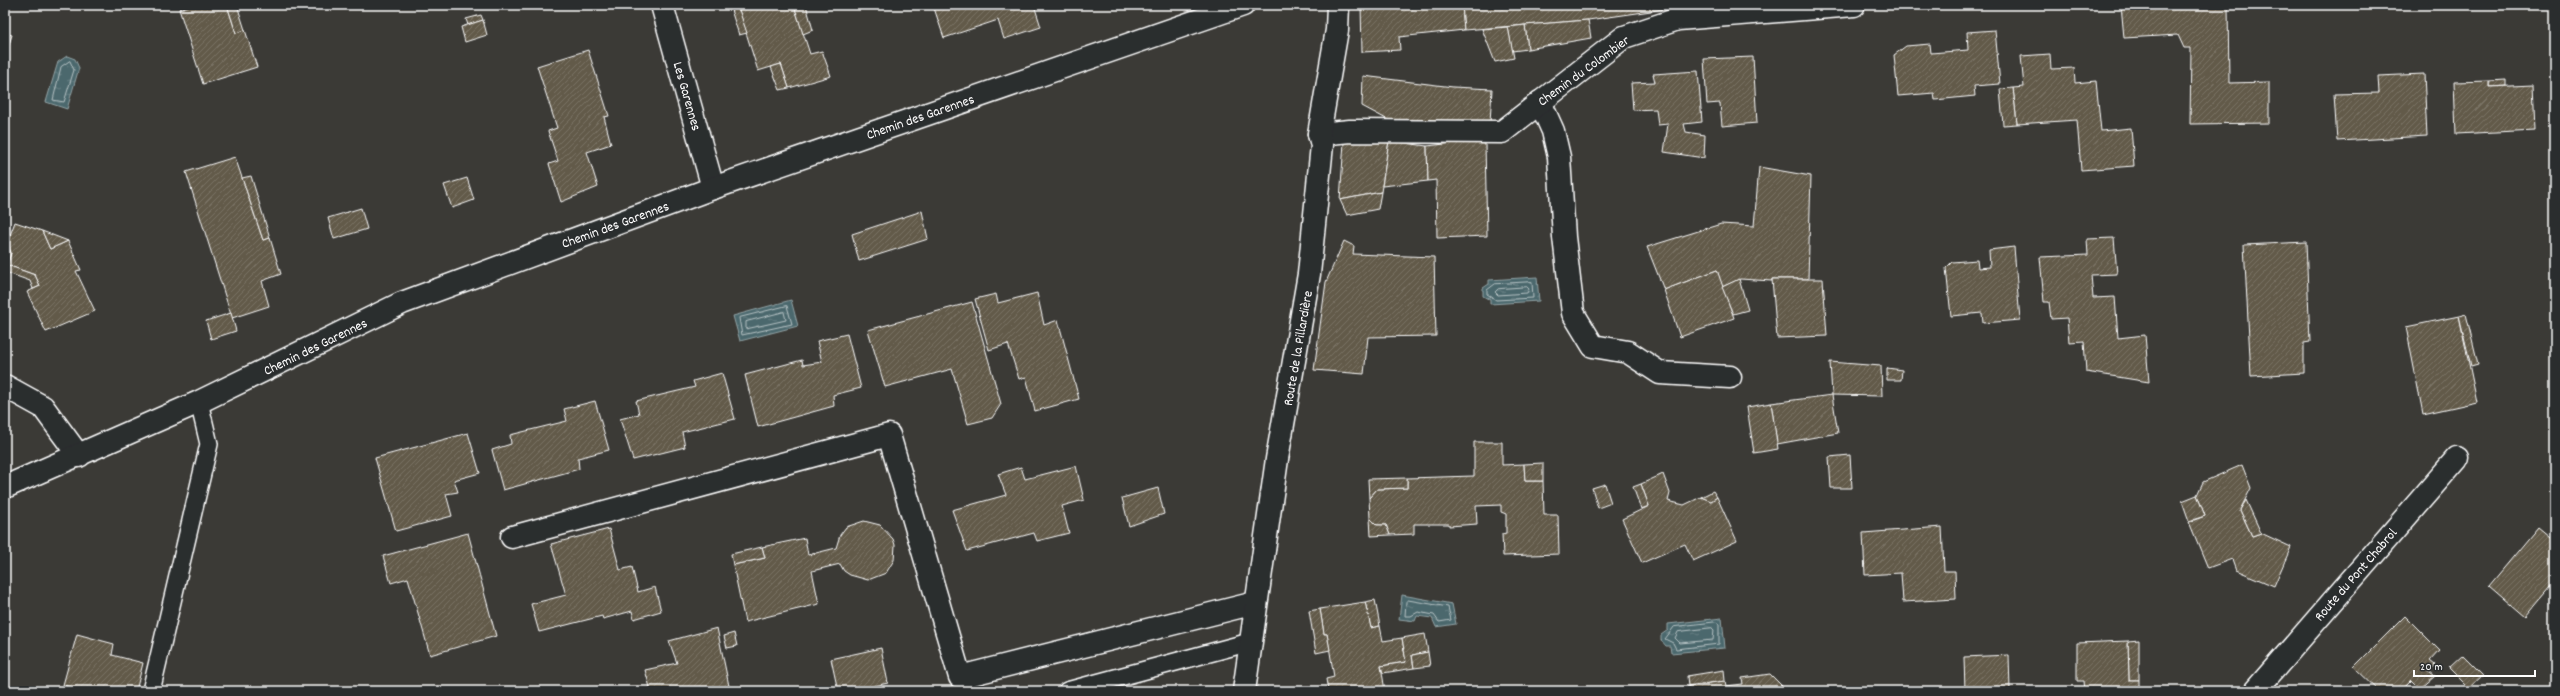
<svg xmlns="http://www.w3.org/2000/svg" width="2560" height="696" font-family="Dekko,sans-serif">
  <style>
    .water { fill: url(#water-ripples); stroke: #93a4a7 }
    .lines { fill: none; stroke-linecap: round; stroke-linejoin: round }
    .shore { stroke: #b7c3c5; stroke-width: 1 }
    .building { fill: url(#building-hatch); stroke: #fff }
    .lane-casing { stroke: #fff; stroke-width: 20 }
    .street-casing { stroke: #fff; stroke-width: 25 }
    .lane { stroke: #2a2d2e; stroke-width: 17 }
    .street { stroke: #2a2d2e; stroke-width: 22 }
    .labels { text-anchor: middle; stroke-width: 3.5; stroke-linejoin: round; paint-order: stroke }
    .street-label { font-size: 14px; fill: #fff; stroke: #2a2d2e }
  </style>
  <defs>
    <pattern id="water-ripples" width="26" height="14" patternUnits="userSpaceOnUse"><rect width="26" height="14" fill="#4b686d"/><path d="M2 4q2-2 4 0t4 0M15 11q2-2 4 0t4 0" fill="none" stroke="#667f83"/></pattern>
    <pattern id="building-hatch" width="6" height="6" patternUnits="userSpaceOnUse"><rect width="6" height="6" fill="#625a4a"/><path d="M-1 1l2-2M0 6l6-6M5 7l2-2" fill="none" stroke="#7a7365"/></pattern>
  </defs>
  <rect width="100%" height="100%" fill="#3b3a36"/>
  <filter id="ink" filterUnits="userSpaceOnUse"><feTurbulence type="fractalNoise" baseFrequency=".025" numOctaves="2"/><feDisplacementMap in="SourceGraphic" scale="8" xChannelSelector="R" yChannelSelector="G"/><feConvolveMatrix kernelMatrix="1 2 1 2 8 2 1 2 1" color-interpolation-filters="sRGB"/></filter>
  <g filter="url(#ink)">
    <g class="water">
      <polygon points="67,56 75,59 79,68 67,109 46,102 58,62"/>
      <polygon points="1537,277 1539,301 1490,304 1490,300 1483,296 1483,288 1489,284 1489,280"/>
      <polygon points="791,300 798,326 740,341 733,316"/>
      <polygon points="1402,595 1452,604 1456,624 1436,627 1432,618 1417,616 1415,621 1399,619"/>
      <polygon points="1722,618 1725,648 1671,653 1670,646 1666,646 1661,640 1661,635 1668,630 1668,624"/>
    </g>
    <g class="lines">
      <g class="shore">
        <polygon points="70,61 74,70 64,102 53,100 61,67"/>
        <polygon points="1532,282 1533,298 1496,300 1487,294 1487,290 1495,284"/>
        <polygon points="1527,287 1529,289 1527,293 1498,295 1495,292 1498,289"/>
        <polygon points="787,306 792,324 742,335 739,318"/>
        <polygon points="784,312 786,320 746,329 746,322"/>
        <polygon points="1408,600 1448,607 1451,620 1439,622 1434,615 1418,612 1411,616 1405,616 1406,602"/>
        <polygon points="1716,622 1719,624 1719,644 1676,649 1673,643 1665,639 1674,627"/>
        <polygon points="1712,628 1714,630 1713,640 1680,643 1675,638 1678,632"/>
      </g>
    </g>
    <g class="building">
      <polygon points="193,5 227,5 236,33 245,30 257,67 203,84 179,9"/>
      <polygon points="227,5 237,5 245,30 236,33"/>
      <polygon points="747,5 794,5 810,54 822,51 831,76 789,88 781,64 758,71 738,7"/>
      <polygon points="794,5 806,5 813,30 803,34"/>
      <polygon points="933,5 1034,5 1041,27 1004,39 998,20 944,38"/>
      <polygon points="1361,5 1462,5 1464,30 1399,37 1400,50 1362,52"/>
      <polygon points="1462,5 1672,5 1672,8 1588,20 1464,30"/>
      <polygon points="2121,5 2228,5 2229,83 2269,82 2269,123 2190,124 2191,48 2184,48 2178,35 2124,38"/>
      <polygon points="738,7 747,33 739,35 731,10"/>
      <polygon points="481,15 483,20 468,25 466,19"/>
      <polygon points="483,20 487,35 465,42 461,27"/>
      <polygon points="1588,20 1591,38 1528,49 1525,25"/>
      <polygon points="1525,25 1528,49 1512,51 1508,27"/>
      <polygon points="1508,27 1514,58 1495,62 1482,29"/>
      <polygon points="1995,30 2000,84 1974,86 1975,96 1935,100 1934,93 1898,96 1894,55 1906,46 1930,44 1931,53 1968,50 1967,32"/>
      <polygon points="5,33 12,35 5,57"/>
      <polygon points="588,50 609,116 604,117 611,144 587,152 598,187 561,202 549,164 558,161 548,131 557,128 537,66"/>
      <polygon points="2050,54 2051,69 2074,68 2075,83 2096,81 2101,131 2131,128 2134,166 2081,170 2077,120 2017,124 2013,88 2024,87 2021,56"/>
      <polygon points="1753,57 1757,123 1722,126 1720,103 1707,104 1704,59"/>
      <polygon points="781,64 789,88 780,90 771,67"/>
      <polygon points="1698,71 1702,122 1684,124 1686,132 1705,135 1704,158 1664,152 1668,124 1658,125 1656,109 1633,110 1631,83 1655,82 1653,74"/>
      <polygon points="2424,74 2427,136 2337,141 2334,94 2379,93 2378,76"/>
      <polygon points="1363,76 1453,87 1492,89 1490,123 1392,122 1362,106"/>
      <polygon points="2506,80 2506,86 2489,87 2489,81"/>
      <polygon points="2489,81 2489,87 2533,85 2535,130 2456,134 2454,82"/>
      <polygon points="2013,88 2017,124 2003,125 2000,89"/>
      <polygon points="1351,138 1389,141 1381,192 1340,200 1344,142"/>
      <polygon points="1389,141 1427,146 1428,181 1382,186"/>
      <polygon points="1463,142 1485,144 1487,236 1437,238 1436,180 1428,181 1427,146"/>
      <polygon points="235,157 263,240 270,238 281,274 262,281 269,306 232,318 186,172"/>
      <polygon points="1759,167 1811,176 1808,279 1772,279 1772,281 1740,279 1722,287 1717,270 1664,290 1647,247 1721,224 1754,226"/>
      <polygon points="251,176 270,238 263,240 242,178"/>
      <polygon points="467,178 474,200 452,208 444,185"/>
      <polygon points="1381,192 1378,209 1347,215 1340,200"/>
      <polygon points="361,208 367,229 334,239 328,218"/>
      <polygon points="922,211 928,239 859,261 852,234"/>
      <polygon points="15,222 42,231 50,249 68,241 81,270 76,271 95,311 46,332 27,292 40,286 35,275 7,265 11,253 7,243"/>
      <polygon points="42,231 68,241 50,249"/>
      <polygon points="2114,238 2117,274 2091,275 2093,298 2115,297 2118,338 2145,335 2149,382 2086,372 2084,341 2069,342 2067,318 2051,319 2049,302 2044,302 2040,257 2088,255 2087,239"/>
      <polygon points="1344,241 1354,246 1353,254 1434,257 1436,336 1368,337 1364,374 1314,370 1326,282"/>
      <polygon points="2306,242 2310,342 2304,343 2304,373 2251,376 2244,245"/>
      <polygon points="7,243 11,253 7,265 35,275 40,286 33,289 30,281 5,272"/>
      <polygon points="2014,247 2020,320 1983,323 1982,313 1951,316 1946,268 1952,262 1977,260 1978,268 1990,267 1989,250"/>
      <polygon points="1717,270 1734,318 1680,337 1664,290"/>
      <polygon points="1739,279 1748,310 1733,314 1722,287"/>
      <polygon points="1772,279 1823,279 1827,336 1777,338"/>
      <polygon points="1037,293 1044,325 1058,320 1079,399 1035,411 1026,377 1019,379 1008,344 989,350 975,299 996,294 998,303"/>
      <polygon points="972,302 1001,404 992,418 968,424 952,369 885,387 868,330"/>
      <polygon points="231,313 236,331 211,339 206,321"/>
      <polygon points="2466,314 2478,364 2471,366 2459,316"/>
      <polygon points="2459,316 2477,402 2423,414 2406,327"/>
      <polygon points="847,334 861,388 833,395 834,406 758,427 745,375 802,360 803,365 822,362 817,341"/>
      <polygon points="1830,362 1881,366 1882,396 1832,395"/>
      <polygon points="1887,368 1902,370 1901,380 1887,380"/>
      <polygon points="722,373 735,419 682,432 685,447 633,460 620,419 639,414 636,401 695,387 693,381"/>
      <polygon points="1832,395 1838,433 1777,444 1771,403"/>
      <polygon points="595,401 609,450 578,458 579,469 503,490 492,450 511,444 510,435 567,421 564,409"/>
      <polygon points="1771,403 1778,449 1754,453 1747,407"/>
      <polygon points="468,433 480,473 454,480 458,492 446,494 452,516 396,531 375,458"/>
      <polygon points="1474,442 1502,442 1502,465 1524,464 1525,481 1543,481 1544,515 1558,515 1559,554 1503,556 1502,534 1506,533 1506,514 1501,512 1501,505 1476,506 1477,524 1449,526 1449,524 1414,524 1414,534 1390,535 1386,525 1377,525 1370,518 1369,498 1377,489 1407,488 1407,478 1474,476"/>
      <polygon points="1850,455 1852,488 1831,488 1829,457"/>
      <polygon points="1543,463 1543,481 1525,481 1524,464"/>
      <polygon points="2242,465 2251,488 2240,510 2252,536 2261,533 2291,547 2274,586 2236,570 2232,559 2208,568 2189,522 2205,516 2197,495 2203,482"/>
      <polygon points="1076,466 1084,500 1062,506 1069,533 1037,541 1034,533 967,551 952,510 1006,495 998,474 1021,467 1025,479"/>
      <polygon points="1663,474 1670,493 1668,501 1684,505 1701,497 1711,501 1717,497 1737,541 1693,561 1685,544 1642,563 1622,519 1649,506 1641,484"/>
      <polygon points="1407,478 1407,488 1377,489 1369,498 1368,479"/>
      <polygon points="1605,484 1611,503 1598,508 1592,488"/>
      <polygon points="1641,484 1649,506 1641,509 1633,487"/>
      <polygon points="1158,488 1164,514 1129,526 1122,498"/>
      <polygon points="1713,491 1717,497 1711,501 1701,497"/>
      <polygon points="2197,495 2205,516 2189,521 2182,501"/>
      <polygon points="2246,500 2261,533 2252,536 2240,510"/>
      <polygon points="1370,518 1377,525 1386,525 1390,535 1371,536"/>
      <polygon points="864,521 880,525 893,539 895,545 894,560 886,573 868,580 850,575 844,571 840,564 812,571 819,604 745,622 733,565 765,558 762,547 805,538 808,555 836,548 840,535 846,527"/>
      <polygon points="1942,527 1944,571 1955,571 1956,599 1903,602 1901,573 1865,575 1863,533"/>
      <polygon points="2538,527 2555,541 2555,581 2525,617 2489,586"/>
      <polygon points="609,529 620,570 632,567 638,592 655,587 661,611 634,619 632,611 603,619 602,616 539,632 531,604 566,595 551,544"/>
      <polygon points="468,533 496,636 430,655 408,578 391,583 383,556"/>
      <polygon points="762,547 765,558 733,565 731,554"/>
      <polygon points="1375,600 1380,626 1371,628 1365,602"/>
      <polygon points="1365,602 1371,628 1380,626 1383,641 1402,638 1406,662 1381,666 1385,691 1328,691 1326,679 1334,677 1327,634 1324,634 1320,609"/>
      <polygon points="1320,609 1324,634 1327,634 1330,650 1316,653 1309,611"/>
      <polygon points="2405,616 2440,651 2431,661 2436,665 2429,671 2435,676 2420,689 2411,680 2400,691 2379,691 2354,667"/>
      <polygon points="717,628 729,686 714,691 651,691 645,670 677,663 669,641"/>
      <polygon points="734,633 737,646 727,648 724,636"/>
      <polygon points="77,634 114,644 112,655 143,663 136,691 85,691 63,685"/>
      <polygon points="1425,634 1428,652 1412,655 1414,668 1383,673 1381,666 1406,662 1402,638"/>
      <polygon points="2139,640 2139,680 2129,680 2128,641"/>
      <polygon points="2128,641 2129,680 2139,680 2139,691 2084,691 2083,681 2077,681 2077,643"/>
      <polygon points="881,648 888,683 851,691 838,691 831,659"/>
      <polygon points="1428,652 1430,666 1414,668 1412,655"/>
      <polygon points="2009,655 2010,691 1965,691 1964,657"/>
      <polygon points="2463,655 2483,675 2469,688 2449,668"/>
      <polygon points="1724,670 1725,681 1688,686 1687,676"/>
      <polygon points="1770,674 1782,686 1783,691 1684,691 1688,690 1688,686 1725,681 1726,686 1743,684 1742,678"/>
    </g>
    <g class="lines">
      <defs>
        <g id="lane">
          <polyline points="151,691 209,444 199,402"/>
          <polyline points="1067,691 1250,642"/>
        </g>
        <g id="street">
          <polyline points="662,5 713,188"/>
          <polyline points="1540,102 1553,131 1559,157 1564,237 1573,313 1593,346 1628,352 1660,373 1730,377"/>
          <polyline points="1319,134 1350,131 1502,132 1624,37 1678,19 1854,5"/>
          <polyline points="5,386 43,407 79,456"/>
          <polyline points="5,487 199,402 402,303 713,188 1243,5"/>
          <polyline points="512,537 889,435 960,677 1255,603"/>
          <polyline points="1244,691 1277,459 1309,274 1322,145 1319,134 1337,30 1338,5"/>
          <polyline points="2255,691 2457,458"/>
        </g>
      </defs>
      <use href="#lane" class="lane-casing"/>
      <use href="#street" class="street-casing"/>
      <use href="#lane" class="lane"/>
      <use href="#street" class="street"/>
    </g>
  </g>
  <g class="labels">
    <g class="street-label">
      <text transform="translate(1583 70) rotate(-36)" y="5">Chemin du Colombier</text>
      <text transform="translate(688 96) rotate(74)" y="5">Les Garennes</text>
      <text transform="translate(920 116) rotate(-19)" y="5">Chemin des Garennes</text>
      <text transform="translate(615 224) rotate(-20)" y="5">Chemin des Garennes</text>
      <text transform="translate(315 346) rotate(-26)" y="5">Chemin des Garennes</text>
      <text transform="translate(1297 348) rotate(-80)" y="5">Route de la Pillardière</text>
      <text transform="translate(2355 574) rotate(-49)" y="5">Route du Pont Chabrol</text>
    </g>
  </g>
  <rect width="2560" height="696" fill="none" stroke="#2a2d2e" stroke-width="20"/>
  <rect x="10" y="10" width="2540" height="676" fill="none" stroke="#fff" stroke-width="1.5" filter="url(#ink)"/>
  <path d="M2414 670v6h121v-6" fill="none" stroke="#ffffff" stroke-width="2"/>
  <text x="2420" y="670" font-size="12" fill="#ffffff" stroke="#2a2d2e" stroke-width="3" paint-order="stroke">20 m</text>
</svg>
